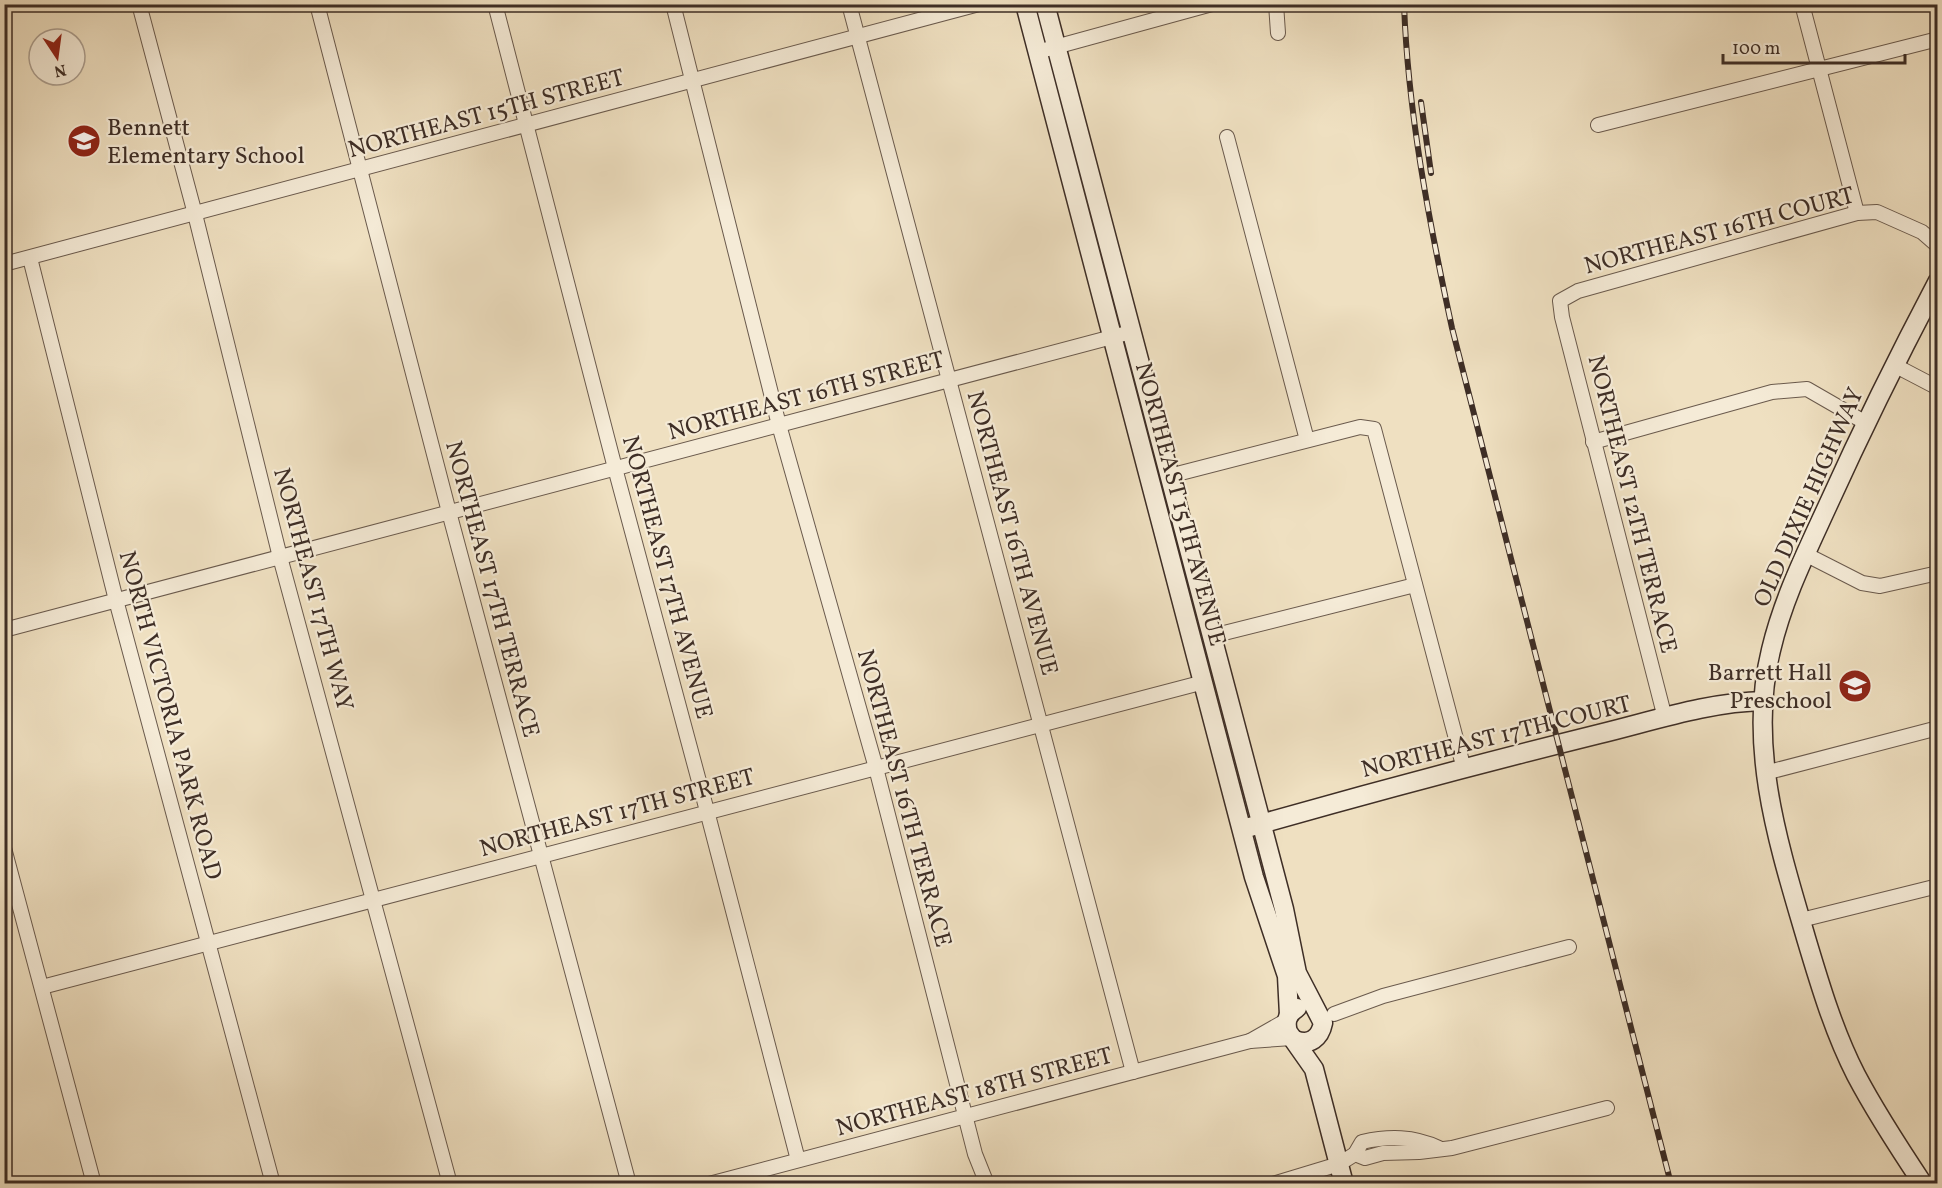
<svg xmlns="http://www.w3.org/2000/svg" width="1942" height="1188" font-family="Vollkorn,serif">
  <style>
    .lines { fill: none; stroke-linecap: round; stroke-linejoin: round }
    .street-casing { stroke: #6a5a4d; stroke-width: 16 }
    .secondary-casing { stroke: #3e2e26; stroke-width: 21 }
    .street { stroke: #f5ebd7; stroke-width: 14 }
    .secondary { stroke: #f5ebd7; stroke-width: 18 }
    .rail-casing { stroke: #3e2e26; stroke-width: 6 }
    .rail { stroke: #f5ebd7; stroke-width: 4; stroke-dasharray: 11; stroke-linecap: butt }
    .labels { text-anchor: middle; stroke-width: 4.5; stroke-linejoin: round; paint-order: stroke }
    .street-label { font-size: 24px; fill: #3e2e26; stroke: #f5ebd7 }
    .poi-label { font-size: 24px; fill: #3e2e26; stroke: #f5ebd7; text-anchor: start }
  </style>
  <rect width="100%" height="100%" fill="#efe0c1"/>
  <filter id="stains"><feTurbulence type="fractalNoise" baseFrequency=".00333" numOctaves="4"/><feColorMatrix values="0 0 0 0 .2 0 0 0 0 .09 0 0 0 0 .02 0 0 0 .5 -.17"/></filter>
  <radialGradient id="worn" r=".72"><stop offset=".6" stop-color="#630" stop-opacity="0"/><stop offset="1" stop-color="#630" stop-opacity=".3"/></radialGradient>
  <g class="lines">
    <defs>
      <g id="street">
        <polyline points="139,4 195,214 280,557 450,1184"/>
        <polyline points="317,4 449,512 629,1184"/>
        <polyline points="495,4 615,468 707,811 798,1160"/>
        <polyline points="673,4 779,425 876,768 975,1154 987,1184"/>
        <polyline points="849,4 1133,1072"/>
        <polyline points="1276,4 1278,33"/>
        <polyline points="1802,4 1857,213"/>
        <polyline points="1037,52 1212,4"/>
        <polyline points="1598,125 1938,39"/>
        <polyline points="1227,137 1307,440"/>
        <polyline points="30,258 116,600 273,1184"/>
        <polyline points="4,264 979,4"/>
        <polyline points="1894,365 1938,388"/>
        <polyline points="1593,442 1772,392 1807,389 1866,423"/>
        <polyline points="1169,476 1360,427 1374,429 1464,769"/>
        <polyline points="1805,554 1862,583 1880,586 1938,573"/>
        <polyline points="4,630 1131,332"/>
        <polyline points="1212,636 1415,585"/>
        <polyline points="1665,718 1562,317 1560,301 1578,291 1857,213 1877,212 1922,232 1938,246"/>
        <polyline points="1765,773 1938,728"/>
        <polyline points="4,848 94,1184"/>
        <polyline points="1801,920 1938,886"/>
        <polyline points="42,987 1204,682"/>
        <polyline points="1334,1014 1383,996 1569,947"/>
        <polyline points="1287,1020 1250,1041 1292,1038"/>
        <polyline points="1355,1154 1365,1158 1383,1153 1419,1152 1452,1148 1607,1108"/>
        <polyline points="709,1184 1250,1041"/>
        <path d="M 1273,1184 L 1339,1164 L 1355,1154 L 1362,1142 C 1389,1136 1413,1136 1439,1148"/>
      </g>
      <g id="secondary">
        <polyline points="1025,4 1254,877 1287,976 1289,1015"/>
        <path d="M 1045,4 L 1284,909 L 1297,973 L 1323,1023 C 1320,1038 1310,1046 1295,1040"/>
        <path d="M 1250,827 C 1366,794 1482,763 1599,734 C 1653,721 1708,702 1764,701"/>
        <path d="M 1297,1008 C 1287,1014 1285,1022 1288,1032 L 1314,1069 L 1344,1184"/>
        <path d="M 1923,1184 C 1899,1148 1876,1113 1856,1075 C 1834,1032 1820,985 1806,938 C 1779,846 1747,747 1771,650 C 1783,599 1806,553 1828,505 C 1862,430 1899,355 1938,281"/>
      </g>
    </defs>
    <use href="#street" class="street-casing"/>
    <use href="#secondary" class="secondary-casing"/>
    <use href="#street" class="street"/>
    <use href="#secondary" class="secondary"/>
    <defs>
      <g id="rail">
        <path d="M 1404,4 C 1408,114 1429,221 1452,328 L 1671,1184"/>
        <polyline points="1421,102 1431,173"/>
      </g>
    </defs>
    <use href="#rail" class="rail-casing"/>
    <use href="#rail" class="rail"/>
  </g>
  <defs>
    <symbol id="school-disc" viewBox="-11 -11 22 22"><circle r="9.5" fill="#8f2418" stroke="#f5ebd7"/><path d="M0-5L7-2L0 1L-7-2ZM-4 1L0 2.5L4 1V4Q0 6-4 4Z" fill="#fff"/></symbol>
  </defs>
  <g fill-rule="evenodd">
    <use href="#school-disc" x="65" y="122" width="38" height="38"/>
    <use href="#school-disc" x="1836" y="667" width="38" height="38"/>
  </g>
  <g class="labels">
    <g class="street-label">
      <text transform="translate(486 113) rotate(-15)" y="8">NORTHEAST 15TH STREET</text>
      <text transform="translate(1719 230) rotate(-15)" y="8">NORTHEAST 16TH COURT</text>
      <text transform="translate(806 395) rotate(-15)" y="8">NORTHEAST 16TH STREET</text>
      <text transform="translate(1808 497) rotate(-66)" y="8">OLD DIXIE HIGHWAY</text>
      <text transform="translate(1181 504) rotate(75)" y="8">NORTHEAST 15TH AVENUE</text>
      <text transform="translate(1633 504) rotate(76)" y="8">NORTHEAST 12TH TERRACE</text>
      <text transform="translate(1013 533) rotate(75)" y="8">NORTHEAST 16TH AVENUE</text>
      <text transform="translate(668 577) rotate(75)" y="8">NORTHEAST 17TH AVENUE</text>
      <text transform="translate(314 589) rotate(75)" y="8">NORTHEAST 17TH WAY</text>
      <text transform="translate(493 589) rotate(75)" y="8">NORTHEAST 17TH TERRACE</text>
      <text transform="translate(171 715) rotate(75)" y="8">NORTH VICTORIA PARK ROAD</text>
      <text transform="translate(1496 736) rotate(-14)" y="8">NORTHEAST 17TH COURT</text>
      <text transform="translate(905 798) rotate(75)" y="8">NORTHEAST 16TH TERRACE</text>
      <text transform="translate(617 812) rotate(-15)" y="8">NORTHEAST 17TH STREET</text>
      <text transform="translate(974 1091) rotate(-15)" y="8">NORTHEAST 18TH STREET</text>
    </g>
    <g class="poi-label">
      <text x="107" y="135">Bennett<tspan x="107" dy="28">Elementary School</tspan></text>
      <text x="1832" y="680" text-anchor="end">Barrett Hall<tspan x="1832" dy="28">Preschool</tspan></text>
    </g>
  </g>
  <rect width="1942" height="1188" fill="none" stroke="#efe0c1" stroke-width="24"/>
  <rect x="6" y="6" width="1930" height="1176" fill="none" stroke="#3e2e26" stroke-width="3"/>
  <rect x="12" y="12" width="1918" height="1164" fill="none" stroke="#3e2e26" stroke-width="1.5"/>
  <g transform="translate(57 57) rotate(167)"><circle r="28" fill="#f5ebd7" stroke="#ac9f90" stroke-width="1.5"/>
  <path d="M0-4.5L10 22L0 15L-10 22Z" fill="#8f2418"/>
  <text y="-9" font-size="16" font-weight="bold" text-anchor="middle" fill="#3e2e26">N</text>
  </g>
  <path d="M1723 54v9h182v-9" fill="none" stroke="#3e2e26" stroke-width="3"/>
  <text x="1732" y="54" font-size="18" fill="#3e2e26" stroke="#f5ebd7" stroke-width="4.5" paint-order="stroke">100 m</text>
  <rect width="100%" height="100%" filter="url(#stains)"/>
  <rect width="100%" height="100%" fill="url(#worn)"/>
</svg>
